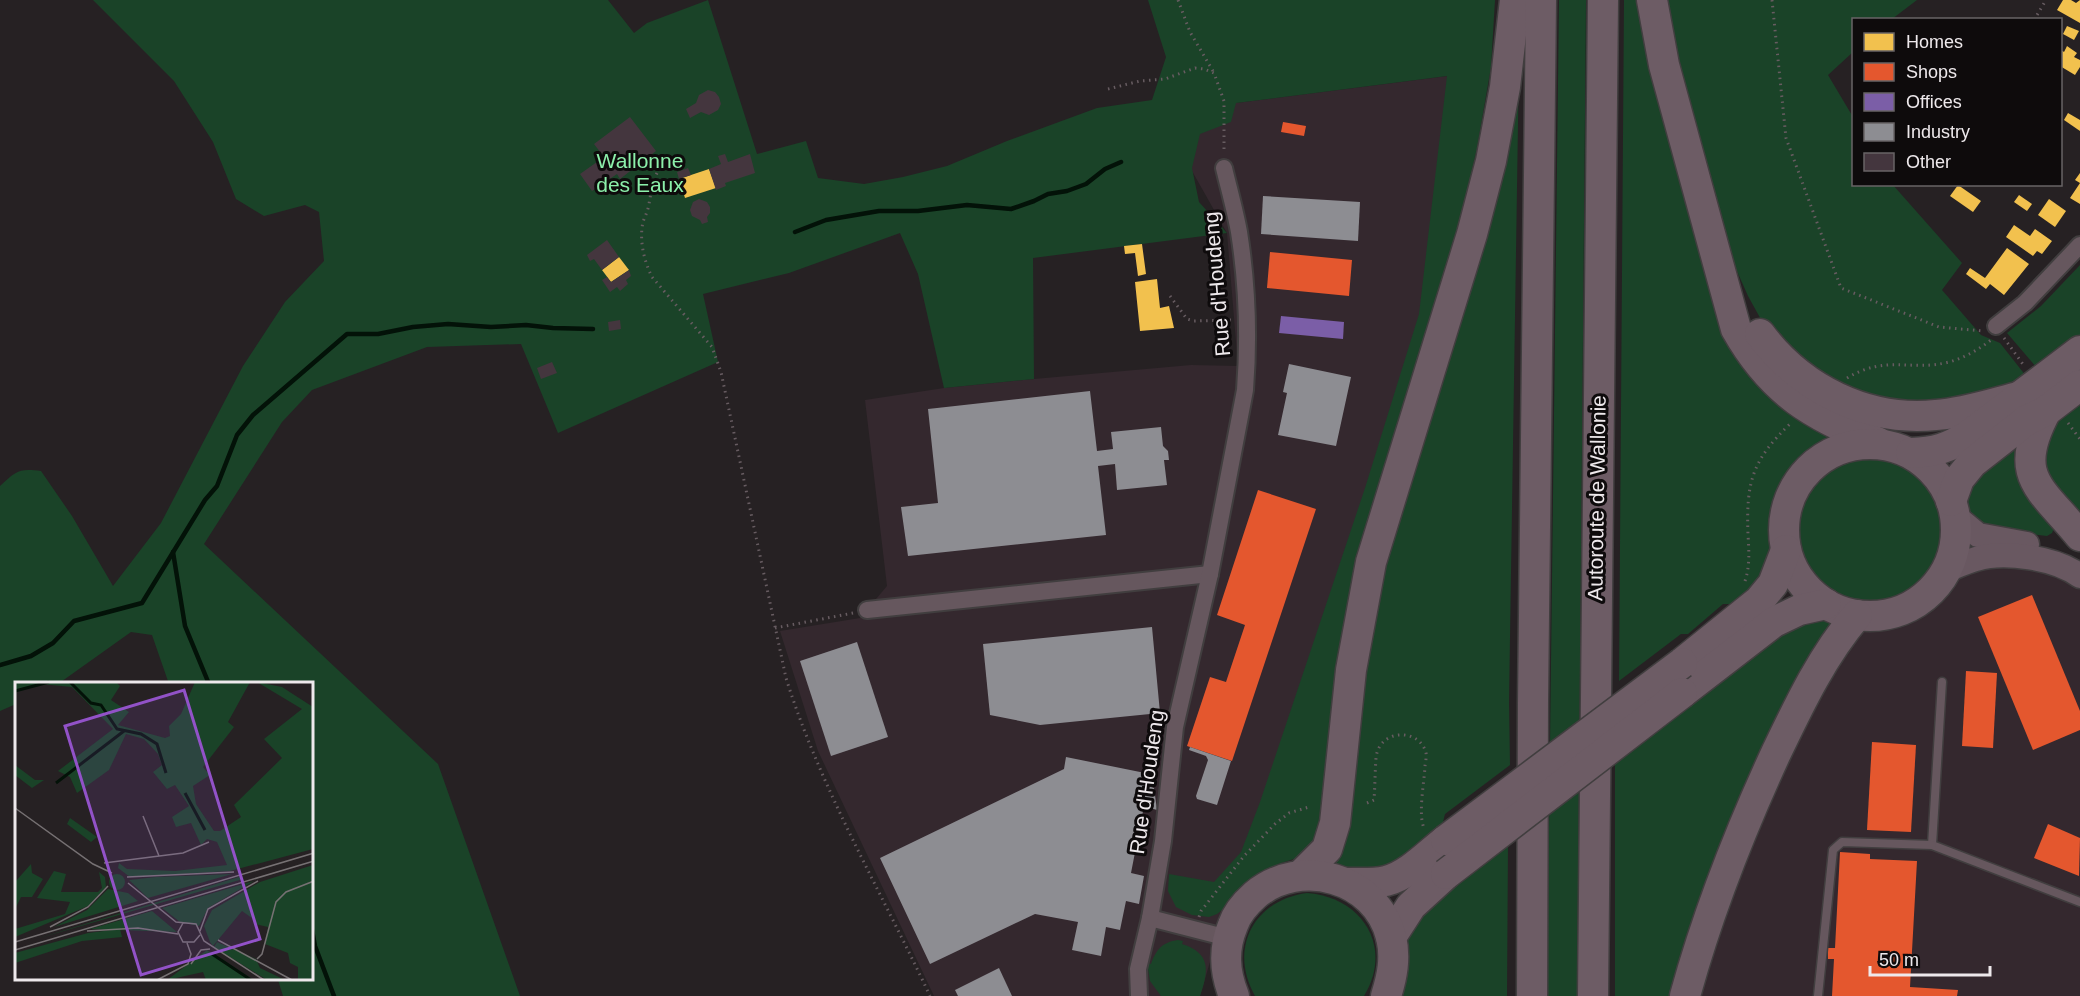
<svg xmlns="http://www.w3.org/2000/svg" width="2080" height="996" font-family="Arial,sans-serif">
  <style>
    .built { fill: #34282e }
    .green { fill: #1a4328 }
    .homes { fill: #f2c14e }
    .shops { fill: #e4572e }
    .offices { fill: #7b5ea7 }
    .industry { fill: #8d8d92 }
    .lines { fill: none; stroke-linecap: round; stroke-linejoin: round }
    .stream { stroke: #031208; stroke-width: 4.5 }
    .building { fill: #44363e }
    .lane-casing { stroke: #413e3f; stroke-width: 11 }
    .street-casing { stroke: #413e3f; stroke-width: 20 }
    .secondary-casing { stroke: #413e3f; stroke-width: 27 }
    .highway-casing { stroke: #413e3f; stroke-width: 33 }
    .path { stroke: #675c61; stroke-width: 3; stroke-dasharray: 1.5 4.5; stroke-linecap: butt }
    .lane { stroke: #66575e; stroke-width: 8 }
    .street { stroke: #66575e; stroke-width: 16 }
    .secondary { stroke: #695861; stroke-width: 24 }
    .highway { stroke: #6d5c65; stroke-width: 30 }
    .highway-bridge-casing { stroke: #413e3f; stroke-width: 33; stroke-linecap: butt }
    .highway-bridge { stroke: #6d5c65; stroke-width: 30 }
    .labels { text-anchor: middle; stroke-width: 6; stroke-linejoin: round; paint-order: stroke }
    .park-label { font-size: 21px; fill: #8cefaa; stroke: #0e0b0c }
    .street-label { font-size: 21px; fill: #eee9ec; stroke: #0e0b0c }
    .inset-river { fill: none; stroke: #031208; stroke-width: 3 }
    .inset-road { fill: none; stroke: #767173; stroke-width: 1.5 }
    .view { fill: #9252c8; fill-opacity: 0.15; stroke: #9252c8; stroke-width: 3 }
    .inset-edge { fill: none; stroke: #eee9ec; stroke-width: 3 }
  </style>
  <rect width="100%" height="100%" fill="#262123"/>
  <g class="built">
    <polygon points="1491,67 1477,148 1300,857 1278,864 1247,882 1226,907 1200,996 934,996 818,751 780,631 860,618 887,586 865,400 944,388 1034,379 1191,365 1238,366 1227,233 1152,100 1236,103 1448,76"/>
    <polygon points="2038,566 2080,589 2080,996 1698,996 1717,918 1788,753 1857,629 1896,623 1909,618 1925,609 1957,578 1973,567"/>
  </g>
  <g class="green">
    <path d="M 93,0 L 608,0 L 634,33 L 647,23 L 708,0 L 757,154 L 806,141 L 818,178 L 864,184 L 903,177 L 947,166 L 1007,141 L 1097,108 L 1152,100 L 1166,57 L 1148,0 L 1495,0 L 1491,67 L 1477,148 L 1322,820 L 1313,844 L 1300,857 L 1278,864 L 1247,882 L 1226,907 L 1217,914 L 1209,917 L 1192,915 L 1176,907 L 1168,891 L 1169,874 L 1214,882 L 1241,852 L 1260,802 L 1365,488 L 1419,314 L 1447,76 L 1236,103 L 1231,122 L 1200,134 L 1192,168 L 1199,202 L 1227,233 L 1033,258 L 1034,379 L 944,388 L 918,274 L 900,233 L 789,273 L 703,294 L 718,362 L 558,433 L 521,344 L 427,347 L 312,390 L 282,422 L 204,544 L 438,764 L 520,996 L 283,996 L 278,980 L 312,980 L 312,684 L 169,684 L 152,635 L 131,632 L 58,684 L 16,684 L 16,704 L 0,711 L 0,486 C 16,471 19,468 41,471 L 72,516 L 113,586 L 161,523 L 243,366 L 285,302 L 324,261 L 319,212 L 305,205 L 264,216 L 236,199 L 213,142 L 174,81 Z"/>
    <polygon points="1559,0 1586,0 1577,996 1547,996"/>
    <path d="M 1624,0 L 1642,0 L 1727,327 L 1844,436 C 1804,447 1776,480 1772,523 C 1770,539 1776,558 1767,573 C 1763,583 1746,596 1738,604 L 1723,604 L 1688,634 L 1681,634 L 1619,681 Z"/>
    <polygon points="1665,0 1917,0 1892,19 1854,20 1853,52 1828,75 1853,117 1854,184 1893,185 1962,263 1942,290 1981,335 2000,343 2026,376 1993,394 1931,407 1828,386 1764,325 1748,296 1729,253 1702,155"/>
    <polygon points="1519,60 1509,702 1510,765 1445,814 1440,834 1399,865 1358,872 1328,863 1365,647 1383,551"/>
    <polygon points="2080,265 2080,337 2037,368 2007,333 2041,306"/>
    <polygon points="2080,401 2080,526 2047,490 2039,441 2045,428"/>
    <path d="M 2019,445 L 2055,526 L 2052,533 L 2047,536 L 1993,530 L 1965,514 C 1964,507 1962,501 1965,494 C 1970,477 2005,456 2019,445 Z"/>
    <circle cx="1869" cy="530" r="72"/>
    <polygon points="1822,617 1838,619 1676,996 1615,996 1615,762 1788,625"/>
    <polygon points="1508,844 1507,996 1398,996 1406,967 1407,939 1426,903"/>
    <path d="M 1307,893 C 1362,897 1394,947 1364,996 L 1255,996 C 1228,948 1254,900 1307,893 Z"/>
    <path d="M 1178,940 L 1183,941 L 1182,944 C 1211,953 1209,971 1200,996 L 1161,996 L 1150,981 L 1147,963 L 1151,964 C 1156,950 1162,942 1178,940 Z"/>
  </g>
  <g class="homes">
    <polygon points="2063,0 2071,0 2076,3 2080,0 2080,23 2057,10"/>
    <polygon points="2067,26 2079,31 2074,40 2063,34"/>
    <polygon points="2067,46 2077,53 2074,57 2080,60 2080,67 2075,75 2060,66 2060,49 2064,52"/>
    <polygon points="2068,113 2080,120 2080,131 2064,120"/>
    <polygon points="709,169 716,188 685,198 679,179"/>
    <polygon points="2080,173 2080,204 2070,198 2080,183 2075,180"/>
    <polygon points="1958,185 1981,201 1973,212 1950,196"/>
    <polygon points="2019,195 2032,204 2027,211 2014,202"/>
    <polygon points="2049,199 2066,211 2055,227 2038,215"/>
    <polygon points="2014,225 2030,236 2035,229 2052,241 2042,254 2037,251 2033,256 2006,237"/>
    <polygon points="1142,244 1146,274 1138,276 1135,253 1125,254 1124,246"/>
    <polygon points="2007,248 2029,264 2004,295 1990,284 1986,289 1966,274 1970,268 1985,278"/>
    <polygon points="619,257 629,270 611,282 602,270"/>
    <polygon points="1157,279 1160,308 1169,306 1174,328 1140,331 1135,282"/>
  </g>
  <g class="shops">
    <polygon points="1283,122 1306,126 1304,136 1281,132"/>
    <polygon points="1270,252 1352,260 1349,296 1267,288"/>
    <polygon points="1258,490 1316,509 1232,761 1187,746 1210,677 1226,682 1245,625 1217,615"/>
    <polygon points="2032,595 2080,711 2080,730 2033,750 1978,617"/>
    <polygon points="1966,671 1997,673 1993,748 1962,746"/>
    <polygon points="1872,742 1916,745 1911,832 1867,830"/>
    <polygon points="2048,824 2080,838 2079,876 2034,858"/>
    <polygon points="1840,852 1870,854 1870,859 1917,861 1910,987 1958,990 1957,996 1832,996 1834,959 1828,959 1828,948 1835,948"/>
  </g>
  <polygon class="offices" points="1281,316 1344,322 1343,339 1279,333"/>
  <g class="industry">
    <polygon points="1263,196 1360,202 1358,241 1261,234"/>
    <polygon points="1289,364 1351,377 1336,446 1278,435 1287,393 1283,392"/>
    <polygon points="1090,391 1097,451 1113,449 1111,432 1161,427 1163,446 1168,451 1169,460 1164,460 1167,485 1117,490 1115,464 1098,466 1106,535 908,556 901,507 938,503 928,409"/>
    <polygon points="1152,627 1160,713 1040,725 990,715 983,644"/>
    <polygon points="857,642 888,737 831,756 800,661"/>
    <polygon points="1190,747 1231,761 1217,805 1197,799 1196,796 1208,760 1206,756 1189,750"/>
    <polygon points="1066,757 1150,774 1148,786 1154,788 1157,810 1144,806 1131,873 1144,876 1139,904 1126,901 1120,930 1106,927 1101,956 1072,950 1078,922 1035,914 930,964 880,858 1064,769"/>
    <polygon points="999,968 1012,996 958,996 955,990"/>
  </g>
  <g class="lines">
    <g class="stream">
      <polyline points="795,232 826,220 879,211 918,211 967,205 1011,209 1034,201 1048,194 1067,191 1086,184 1105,169 1121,162"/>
      <polyline points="173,552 185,626 209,684"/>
      <polyline points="0,665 31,656 53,643 74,621 142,603 205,500 217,486 237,435 253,415 347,334 378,334 413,327 448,324 491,327 526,325 553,328 593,329"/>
      <polyline points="312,930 315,946 334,996"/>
    </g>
  </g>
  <g class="building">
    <polygon points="708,90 715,92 719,97 721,104 718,110 709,115 701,112 690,118 686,109 696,103 699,95"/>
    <polygon points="630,117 656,151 620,179 617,174 592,191 580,174 604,157 594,144"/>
    <polygon points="725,154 728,162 750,154 755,173 725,183 726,186 716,190 709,169 721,164 718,156"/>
    <polygon points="688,168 691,175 679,179 677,172"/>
    <polygon points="699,199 707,202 710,207 710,213 707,217 708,222 702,224 700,220 692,216 690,210 693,202"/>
    <polygon points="607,240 619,257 602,270 594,259 590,261 587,255"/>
    <polygon points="629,270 631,276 626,280 628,284 620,291 617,287 610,292 602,280 607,277 611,282"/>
    <polygon points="620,320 621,329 609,331 608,322"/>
    <polygon points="552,362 557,373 541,379 537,368"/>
  </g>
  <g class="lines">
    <defs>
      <g id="lane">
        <polyline points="1942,682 1932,845 2080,902"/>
        <polyline points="1818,996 1833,850 1842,842 1932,845"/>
      </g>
      <g id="street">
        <polyline points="1996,326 2025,303 2080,245"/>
        <polyline points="867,610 1210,574"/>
        <polyline points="1150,918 1228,938"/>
        <path d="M 1139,996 L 1138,969 L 1150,918 L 1163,841 L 1175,727 L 1210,574 L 1245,390 C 1249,338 1247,283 1239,232 C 1235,210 1229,189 1224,168"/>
      </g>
      <g id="secondary">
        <polyline points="1955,516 1978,535 2027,544"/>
        <path d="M 1945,571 C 1955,567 1965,562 1976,559 C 2004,550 2056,558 2080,576"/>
      </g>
      <g id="highway">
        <path d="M 1652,0 L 1664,65 L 1736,329 C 1772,393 1813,416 1879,443"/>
        <path d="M 1760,334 C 1801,389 1867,422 1936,415 C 1965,413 1994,403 2022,396"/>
        <path d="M 2046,411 C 2011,477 2040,487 2080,536"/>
        <circle cx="1870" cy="530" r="86"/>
        <path d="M 1911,453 C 1936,452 1948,448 1969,435 L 2080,351"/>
        <polyline points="1951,501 1959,479 1972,463 2027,420 2046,411 2080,385"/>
        <polyline points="1682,663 1759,601 1773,584 1786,550"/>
        <polyline points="1682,693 1774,622 1799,610 1826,604"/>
        <polyline points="1301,875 1327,849 1335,823 1351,670 1371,562 1472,234 1491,161 1505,87 1515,0"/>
        <path d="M 1348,883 C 1360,883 1374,884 1386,881 C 1409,875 1428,854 1446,840"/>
        <polyline points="1391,937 1411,906 1446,874"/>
        <path d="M 1234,996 C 1224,971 1223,949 1233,925 C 1237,913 1246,903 1255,895 C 1300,857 1376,877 1391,937 C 1396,958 1392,977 1386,996"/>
        <polyline points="1532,996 1533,703 1541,0"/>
        <polyline points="1593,996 1603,0"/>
        <path d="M 1685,996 C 1708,912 1740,831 1776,753 C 1799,705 1822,656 1857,615"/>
      </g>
    </defs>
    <use href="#lane" class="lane-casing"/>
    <use href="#street" class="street-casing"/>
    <use href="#secondary" class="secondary-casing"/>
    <use href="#highway" class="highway-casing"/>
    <g class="path">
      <polyline points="1178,0 1190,32 1213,71"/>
      <polyline points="1772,0 1786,138 1841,288 1939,327 1983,331"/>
      <polyline points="2034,20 2046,0"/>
      <polyline points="1108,89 1140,81 1165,79 1195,68 1204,69 1214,73 1224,101 1224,152"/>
      <path d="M 657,173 C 652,183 651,193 649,204 C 648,211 645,216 643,222 C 639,240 644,261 652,277 L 712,347 L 721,372 L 786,678 C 821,790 881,891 930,996"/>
      <polyline points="1170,296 1187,319 1194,321 1231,320"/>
      <polyline points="2004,338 2025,367"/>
      <path d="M 1847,378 C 1887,354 1911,372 1949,362 C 1964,358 1978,350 1991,340"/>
      <polyline points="2068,423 2080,439"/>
      <path d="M 1745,581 C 1750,566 1749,551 1748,535 C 1746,482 1752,460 1791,423"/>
      <polyline points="775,628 853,613"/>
      <path d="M 1367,803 L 1374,800 C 1375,786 1375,772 1376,758 C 1379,728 1420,728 1426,753 C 1427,757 1425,763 1425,767 C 1424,783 1418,815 1424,828"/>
      <polyline points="1199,917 1201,911 1244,856 1275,824 1289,813 1309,807"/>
    </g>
    <use href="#lane" class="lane"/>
    <use href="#street" class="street"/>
    <use href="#secondary" class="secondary"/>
    <use href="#highway" class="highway"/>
    <defs>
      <g id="highway-bridge">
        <polyline points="1446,840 1682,663"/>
        <polyline points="1446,874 1682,693"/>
      </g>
    </defs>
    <use href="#highway-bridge" class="highway-bridge-casing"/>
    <use href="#highway-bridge" class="highway-bridge"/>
  </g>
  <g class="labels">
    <g class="park-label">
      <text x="640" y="168">Wallonne<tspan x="640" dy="24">des Eaux</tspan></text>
    </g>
    <g class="street-label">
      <text transform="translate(1217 284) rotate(-95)" y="7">Rue d'Houdeng</text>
      <text transform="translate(1597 498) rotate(-89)" y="7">Autoroute de Wallonie</text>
      <text transform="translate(1147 782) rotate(-82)" y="7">Rue d'Houdeng</text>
    </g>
  </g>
  <g transform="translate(15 682)">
    <rect width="298" height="298" fill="#262123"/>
    <path d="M 0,0 L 101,0 L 105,4 L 96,18 L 114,30 L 103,43 L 150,56 L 155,54 L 154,44 L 166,32 L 180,0 L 235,0 L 213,40 L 219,45 L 188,85 L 195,93 L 178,104 L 181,122 L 199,149 L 205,149 L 226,135 L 219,123 L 267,76 L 249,57 L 287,27 L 242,0 L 267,5 L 298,25 L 298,167 L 215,189 L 115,195 L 103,186 L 104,181 L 112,187 L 160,189 L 212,183 L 202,160 L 192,157 L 186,163 L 176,141 L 161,145 L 157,135 L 174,124 L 160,103 L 152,107 L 138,90 L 147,83 L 143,72 L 129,57 L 111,52 L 94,88 L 62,111 L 55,95 L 43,89 L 98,47 L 57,5 L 26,2 L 0,10 ZM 0,83 L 20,98 L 29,98 L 17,106 L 0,93 ZM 55,136 L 82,155 L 76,160 L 52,142 ZM 16,182 L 17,191 L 28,197 L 17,215 L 6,215 L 0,227 L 0,200 ZM 298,183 L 298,298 L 283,298 L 283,285 L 275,281 L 273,271 L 250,262 L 253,245 L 240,242 L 241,239 L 227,229 L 198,264 L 195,260 L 189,244 L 197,228 L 245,200 ZM 39,189 L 51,192 L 46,210 L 83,210 L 87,206 L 84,190 L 90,195 L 91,205 L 73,224 L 0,255 L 0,247 L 50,232 L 55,220 L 22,216 ZM94 200a8 8 0 1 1 16 0a8 8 0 1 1-16 0ZM 217,192 L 133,216 L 114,198 L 141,195 ZM 227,194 L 228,197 L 21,257 ZM 239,199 L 193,226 L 184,244 L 165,240 L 147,226 ZM 93,207 L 113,211 L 123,219 L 39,245 L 72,228 ZM 137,229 L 162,250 L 75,247 ZM 105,247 L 107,255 L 67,259 L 0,281 L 0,271 L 73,251 ZM 202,260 L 241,277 L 245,286 L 270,298 L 252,298 L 199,265 ZM 192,268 L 209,280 L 239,298 L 191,298 L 188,290 L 152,298 Z" fill="#1a4328"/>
    <path class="inset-river" d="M 55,0 L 76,21 L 86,23 L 102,47 L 126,52 L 142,62 L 151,91M 0,9 L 34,0M 41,101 L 109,49M 170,111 L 190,148M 197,272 L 236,298"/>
    <path class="inset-road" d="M 0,126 L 78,182 L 97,191M 128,134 L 144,174M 89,181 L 168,171 L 194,160M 112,195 L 219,190M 113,201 L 161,240 L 181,242 L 189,259 L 249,298M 168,241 L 163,250 L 168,260 L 179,260 L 185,253M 35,245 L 73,225 L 93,204M 72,249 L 123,246 L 163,252M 185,249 L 193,227 L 243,199M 203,258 L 277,298M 0,260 L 299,171M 0,268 L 299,179M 242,277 L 247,272 L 261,220 L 271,210 L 299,199M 176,282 L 186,268 L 195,267M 142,298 L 173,282 L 176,272 L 172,261"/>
    <path class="view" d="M 169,8 L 245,257 L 126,293 L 50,44 Z"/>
    <rect width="298" height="298" class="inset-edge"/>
  </g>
  <rect x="1852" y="18" width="210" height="168" fill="#0e0b0c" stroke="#686466" stroke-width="1.5"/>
  <rect x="1864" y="33" width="30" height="18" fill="#f2c14e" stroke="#686466" stroke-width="1.5"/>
  <text x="1906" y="48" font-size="18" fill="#eee9ec">Homes</text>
  <rect x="1864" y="63" width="30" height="18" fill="#e4572e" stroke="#686466" stroke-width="1.5"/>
  <text x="1906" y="78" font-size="18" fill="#eee9ec">Shops</text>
  <rect x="1864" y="93" width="30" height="18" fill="#7b5ea7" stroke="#686466" stroke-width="1.5"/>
  <text x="1906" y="108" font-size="18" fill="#eee9ec">Offices</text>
  <rect x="1864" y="123" width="30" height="18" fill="#8d8d92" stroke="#686466" stroke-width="1.5"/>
  <text x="1906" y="138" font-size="18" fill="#eee9ec">Industry</text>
  <rect x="1864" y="153" width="30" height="18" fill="#44363e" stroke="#686466" stroke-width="1.5"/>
  <text x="1906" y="168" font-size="18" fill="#eee9ec">Other</text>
  <path d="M1870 966v9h120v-9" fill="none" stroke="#eee9ec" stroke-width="3"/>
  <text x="1879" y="966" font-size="18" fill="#eee9ec" stroke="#0e0b0c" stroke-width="4.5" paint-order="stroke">50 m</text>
</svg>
